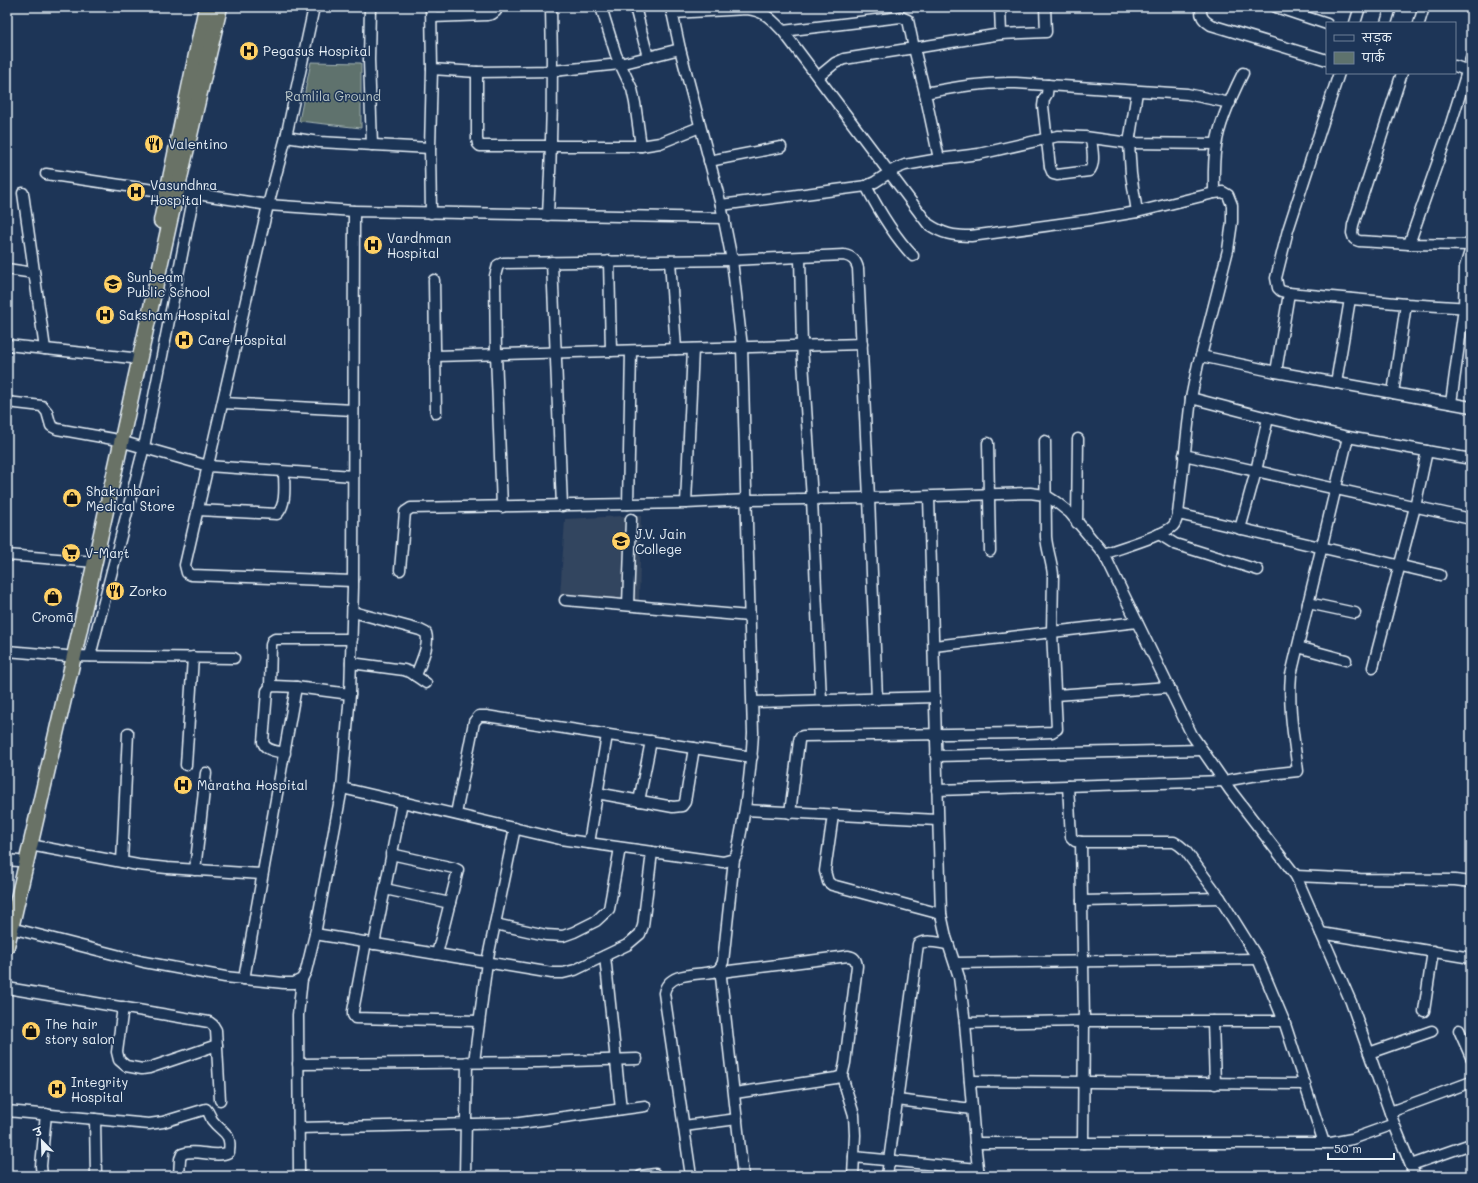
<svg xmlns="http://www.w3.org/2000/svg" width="1478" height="1183" font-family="Mali,'Playpen Sans Deva',sans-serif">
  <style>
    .built { fill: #32445e }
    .green { fill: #5e726d; stroke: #a3b2b2 }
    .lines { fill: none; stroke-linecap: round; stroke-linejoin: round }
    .minor-casing { stroke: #e8f1f8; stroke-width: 13 }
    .highway-casing { stroke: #e8f1f8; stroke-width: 17 }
    .minor { stroke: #1d3557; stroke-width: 10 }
    .highway { stroke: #697266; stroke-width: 14 }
    .labels { text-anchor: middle; stroke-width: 3; stroke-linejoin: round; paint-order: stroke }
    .poi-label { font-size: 13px; fill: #e8f1f8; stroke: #1d3557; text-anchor: start }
    .park-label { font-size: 13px; fill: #b8c5c7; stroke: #1d3557 }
  </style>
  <rect width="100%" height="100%" fill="#1d3557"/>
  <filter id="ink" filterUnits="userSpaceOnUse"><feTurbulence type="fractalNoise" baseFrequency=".025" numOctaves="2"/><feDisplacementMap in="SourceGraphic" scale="8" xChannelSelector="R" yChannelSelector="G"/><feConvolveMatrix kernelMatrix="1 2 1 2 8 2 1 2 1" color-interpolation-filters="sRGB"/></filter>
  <g filter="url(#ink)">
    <polygon class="built" points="641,515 639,603 560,596 565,519"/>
    <polygon class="green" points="311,62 361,63 361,128 299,121"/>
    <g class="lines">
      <defs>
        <g id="minor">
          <polyline points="314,7 286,137 268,205 185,565 187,573 191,575 353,581"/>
          <polyline points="370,7 369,60 372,145"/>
          <polyline points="431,7 432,69 430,148 431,213"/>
          <polyline points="601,7 616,55 632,89 635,103 641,146"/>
          <polyline points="635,7 648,57"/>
          <polyline points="1000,7 1001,34"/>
          <path d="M 1201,7 C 1200,16 1203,20 1211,25 L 1327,60"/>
          <polyline points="1276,7 1327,24"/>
          <path d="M 672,13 L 747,9 C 765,11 771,19 783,31 L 928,224 C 943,234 953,236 971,236 L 1089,220 L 1137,212 L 1214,193 L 1223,192 L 1228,195 L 1232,205 L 1232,222 L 1228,250 L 1201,356 L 1198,364 L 1191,398"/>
          <polyline points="432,17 487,15 492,14 496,11 496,7"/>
          <polyline points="1355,23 1360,7"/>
          <polyline points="1386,23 1391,7"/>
          <polyline points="1419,23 1424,7"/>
          <polyline points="783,31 901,17 908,20 914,48 1001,34 1046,32 1045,7"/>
          <polyline points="1455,66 1471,72"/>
          <polyline points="432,69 477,72 553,71 620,64 680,49"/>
          <polyline points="477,72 477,139 478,144 480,146 641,146 660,143 700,127"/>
          <polyline points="1339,73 1288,230 1276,278 1278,288 1281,291 1289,293 1406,304 1471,308"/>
          <polyline points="1402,73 1353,225 1352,233 1354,239 1359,241 1409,244 1471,245"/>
          <polyline points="818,77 835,63 844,59 914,48 925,93"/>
          <path d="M 1048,85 L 1047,94 L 1044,99 L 1043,106 L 1050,167 L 1053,174 L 1057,175 L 1089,171 C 1096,164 1092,148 1091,139"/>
          <polyline points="286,137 319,142 430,148"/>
          <path d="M 939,159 L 925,93 C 956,87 984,82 1016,83 L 1187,94 L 1230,103"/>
          <polyline points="709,161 781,147"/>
          <polyline points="46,174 167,192"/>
          <path d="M 866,186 C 879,211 893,235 913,256"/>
          <polyline points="171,190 268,205 354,211"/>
          <polyline points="23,193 45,349"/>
          <path d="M 1214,193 C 1214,177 1213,162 1216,146 C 1219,124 1233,93 1243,73"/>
          <polyline points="721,205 866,186 875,182 895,169 905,165 939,159 979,154 1058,136 1085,137 1129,143 1216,144"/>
          <polyline points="1137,212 1131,174 1129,143 1137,92"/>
          <path d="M 548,215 C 552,145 553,76 551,7"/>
          <polyline points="1409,244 1449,130 1471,59"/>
          <polyline points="800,258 802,346 812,499 821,700"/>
          <polyline points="609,261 611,351"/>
          <polyline points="670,261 676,349"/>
          <polyline points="552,262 562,506"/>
          <polyline points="7,269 34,273"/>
          <polyline points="434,280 436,413"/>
          <polyline points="7,345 132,358"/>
          <polyline points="435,356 862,344"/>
          <polyline points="1201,356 1276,372 1471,407"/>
          <polyline points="1276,372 1289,293"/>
          <polyline points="1336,383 1350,299"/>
          <polyline points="1393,393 1406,304"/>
          <polyline points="7,402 42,406 47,412 51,426 57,429 113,439 208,466 353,476"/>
          <polyline points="223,403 353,410"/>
          <polyline points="1451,403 1464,308 1465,267 1471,248"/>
          <polyline points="988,443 990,551"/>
          <polyline points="1184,455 1471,519"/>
          <polyline points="929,497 941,914 946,937 959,977 965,1023 975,1143 979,1176"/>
          <polyline points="686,503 693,349"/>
          <polyline points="628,504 631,351"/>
          <path d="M 502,507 L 496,354 L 495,276 L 498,265 L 503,263 L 732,260 L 844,255 C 853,257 856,261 858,268 L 869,498 L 877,699"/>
          <path d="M 198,510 L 277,514 C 287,505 284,484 284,472"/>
          <polyline points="1178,514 1440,575"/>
          <polyline points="1077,523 1078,439"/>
          <polyline points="1240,529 1256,471 1268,418"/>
          <polyline points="1159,534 1175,544 1258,570"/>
          <path d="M 1104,554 C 1119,548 1163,536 1173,526 C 1176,523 1177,518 1178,514 L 1191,398 L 1268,418 L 1348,437 L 1471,459"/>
          <polyline points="7,555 95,562"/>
          <polyline points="400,570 405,512 411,508 686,503 747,500 869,498 1030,493 1045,495 1056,502 1070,513 1104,554 1192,735 1230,790 1296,876 1351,1002 1394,1124 1415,1176"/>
          <polyline points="565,600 749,616"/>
          <polyline points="1308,603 1355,613"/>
          <polyline points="628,605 631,519"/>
          <path d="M 353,612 L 420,630 L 426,633 C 430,646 420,663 416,676"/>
          <polyline points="934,646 1137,622"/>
          <polyline points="1298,647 1346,660"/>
          <polyline points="7,651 66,656 234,658"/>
          <polyline points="90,656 144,447 194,194"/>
          <polyline points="351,663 404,670 410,672 426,683"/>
          <polyline points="1373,667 1415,507 1427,451"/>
          <polyline points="270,687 271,645 272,641 275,639 352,639"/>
          <polyline points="1056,695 1169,687"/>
          <polyline points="753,702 935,697"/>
          <path d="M 285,753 C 277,751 265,751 263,742 L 267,691 L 270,687 L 274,686 L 296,687 L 350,694"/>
          <polyline points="936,756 1202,750"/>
          <polyline points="186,765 193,657"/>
          <polyline points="1068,786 1071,837 1075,841 1081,842 1084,1021 1083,1143"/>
          <path d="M 342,788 L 560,839 L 723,862 L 734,859 L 737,853 C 745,813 751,773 753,733 L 742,347 L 732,260 L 721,205 L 680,49 L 671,7"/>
          <path d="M 937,790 L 1224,781 L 1252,776 L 1298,771 C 1294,739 1288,707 1291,675 L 1348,437"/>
          <polyline points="597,793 673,807 682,806 685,802 694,748"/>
          <polyline points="639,801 651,741"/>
          <polyline points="745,810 937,820"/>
          <path d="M 790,813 L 799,741 L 800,737 L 803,736 L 1027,733 L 1052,732 L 1057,729 L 1052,632 L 1053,575 C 1052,562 1047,550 1046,537 L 1045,441"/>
          <polyline points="456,814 474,722 479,716 486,716 752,757"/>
          <polyline points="833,815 825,871 828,882 832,885 941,914"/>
          <polyline points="1081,842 1174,842 1179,845 1185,850 1220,898 1258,959 1284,1021 1324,1143"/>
          <polyline points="589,843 607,735"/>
          <polyline points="30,845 138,865 167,868 262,874"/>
          <polyline points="391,854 454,868 458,870 437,954"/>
          <polyline points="7,860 18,861"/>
          <polyline points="122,862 128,733"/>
          <polyline points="195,870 206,773"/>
          <polyline points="1296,876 1360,879 1455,880 1471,882"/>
          <polyline points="385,889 450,903"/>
          <polyline points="1082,901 1220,898"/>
          <polyline points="495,924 546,935 563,936 574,932 596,921 609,909 620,848"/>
          <polyline points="7,927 144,962 225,977 284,983 294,983 302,979 306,971 315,934 342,788 350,694 353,587 354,211 724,218"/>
          <polyline points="1321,933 1471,958"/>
          <polyline points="315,934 552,973 563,973 575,970 627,945 640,934 643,926 652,852"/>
          <polyline points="366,942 353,1011 353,1015 355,1018 479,1021"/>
          <polyline points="374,944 402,802"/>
          <polyline points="605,956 621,1109"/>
          <polyline points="955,963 1258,959"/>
          <polyline points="720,968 743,1176"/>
          <path d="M 721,972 L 848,956 C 854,957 856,959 857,966 L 845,1063 L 842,1076 L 836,1078 L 735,1093"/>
          <polyline points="244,979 296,687"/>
          <polyline points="7,988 209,1022 213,1025 216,1030 220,1100"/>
          <polyline points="123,1007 117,1052 119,1060 126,1066 142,1069 149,1068 217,1045"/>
          <polyline points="1424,1011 1433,951"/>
          <polyline points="1213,1021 1215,1084"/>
          <polyline points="965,1023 1084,1021 1284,1021"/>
          <polyline points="1459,1030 1471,1057"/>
          <polyline points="1369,1053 1432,1031"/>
          <polyline points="474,1062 487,962 515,828"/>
          <polyline points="298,1064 538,1062 637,1059"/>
          <polyline points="842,1076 854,1115 855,1135 853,1176"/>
          <polyline points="970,1081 1305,1084"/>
          <polyline points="897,1100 972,1109"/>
          <path d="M 7,1111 L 149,1124 L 163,1122 L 206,1109 C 209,1112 210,1116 212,1120 C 222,1133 232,1132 229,1152 C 216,1159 196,1148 182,1154 L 180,1159 L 179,1176"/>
          <polyline points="1390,1112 1471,1082"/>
          <polyline points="95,1119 96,1176"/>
          <polyline points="684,1126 737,1119"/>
          <polyline points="298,1128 520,1123 645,1106"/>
          <polyline points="975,1143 1331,1143 1352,1139 1394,1124"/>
          <polyline points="854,1157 978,1169"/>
          <polyline points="1411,1165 1471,1144"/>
          <polyline points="42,1176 41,1166 46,1114"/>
          <polyline points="299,1176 298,1015 302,979"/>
          <polyline points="465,1176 467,1062"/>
          <polyline points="641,1176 655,1174"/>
          <path d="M 691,1176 L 664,993 C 668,972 696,975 713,972 C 719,971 721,967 723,962 L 734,859"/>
          <path d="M 887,1176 L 918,944 C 926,939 939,943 948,944"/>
        </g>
        <g id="highway">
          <polyline points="161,221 206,7"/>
          <polyline points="7,946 74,656 170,221 220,7"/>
        </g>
      </defs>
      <use href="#minor" class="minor-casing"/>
      <use href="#highway" class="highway-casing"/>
      <use href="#minor" class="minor"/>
      <use href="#highway" class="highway"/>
    </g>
  </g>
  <defs>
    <symbol id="hospital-disc" viewBox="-11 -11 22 22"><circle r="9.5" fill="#ffd166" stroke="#1d3557"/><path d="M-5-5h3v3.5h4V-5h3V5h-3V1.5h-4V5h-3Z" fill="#111"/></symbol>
    <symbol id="restaurant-disc" viewBox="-11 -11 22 22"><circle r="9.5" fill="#ffd166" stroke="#1d3557"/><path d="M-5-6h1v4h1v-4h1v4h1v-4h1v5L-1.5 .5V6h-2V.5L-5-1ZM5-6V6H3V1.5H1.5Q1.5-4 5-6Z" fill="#111"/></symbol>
    <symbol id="school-disc" viewBox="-11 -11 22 22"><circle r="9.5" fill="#ffd166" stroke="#1d3557"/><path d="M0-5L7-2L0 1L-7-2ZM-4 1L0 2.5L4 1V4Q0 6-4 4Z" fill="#111"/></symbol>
    <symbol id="shop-disc" viewBox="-11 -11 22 22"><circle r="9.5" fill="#ffd166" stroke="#1d3557"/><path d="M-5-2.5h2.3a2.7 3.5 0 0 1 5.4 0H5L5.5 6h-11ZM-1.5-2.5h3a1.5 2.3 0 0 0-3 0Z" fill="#111"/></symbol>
    <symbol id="university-disc" viewBox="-11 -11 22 22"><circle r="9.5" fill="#ffd166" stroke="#1d3557"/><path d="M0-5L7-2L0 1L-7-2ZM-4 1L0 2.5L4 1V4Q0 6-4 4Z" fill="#111"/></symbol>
    <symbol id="supermarket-disc" viewBox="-11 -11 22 22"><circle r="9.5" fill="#ffd166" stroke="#1d3557"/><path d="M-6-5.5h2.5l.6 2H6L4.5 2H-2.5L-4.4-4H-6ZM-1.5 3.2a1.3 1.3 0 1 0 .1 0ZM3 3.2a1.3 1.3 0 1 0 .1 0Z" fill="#111"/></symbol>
  </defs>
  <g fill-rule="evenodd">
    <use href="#hospital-disc" x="238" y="40" width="22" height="22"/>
    <use href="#restaurant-disc" x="143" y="133" width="22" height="22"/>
    <use href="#hospital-disc" x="125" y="181" width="22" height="22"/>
    <use href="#hospital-disc" x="362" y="234" width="22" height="22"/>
    <use href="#school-disc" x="102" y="273" width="22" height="22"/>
    <use href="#hospital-disc" x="94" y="304" width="22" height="22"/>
    <use href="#hospital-disc" x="173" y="329" width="22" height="22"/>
    <use href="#shop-disc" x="61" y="487" width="22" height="22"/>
    <use href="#university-disc" x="610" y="530" width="22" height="22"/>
    <use href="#supermarket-disc" x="60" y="542" width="22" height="22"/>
    <use href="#restaurant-disc" x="104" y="580" width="22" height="22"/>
    <use href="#shop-disc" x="42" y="586" width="22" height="22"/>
    <use href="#hospital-disc" x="172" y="774" width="22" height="22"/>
    <use href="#shop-disc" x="20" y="1020" width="22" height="22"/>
    <use href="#hospital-disc" x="46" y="1078" width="22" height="22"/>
  </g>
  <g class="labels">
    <g class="poi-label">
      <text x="263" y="56">Pegasus Hospital</text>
      <text x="168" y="149">Valentino</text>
      <text x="150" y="190">Vasundhra<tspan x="150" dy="15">Hospital</tspan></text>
      <text x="387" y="243">Vardhman<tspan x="387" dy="15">Hospital</tspan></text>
      <text x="127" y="282">Sunbeam<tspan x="127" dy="15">Public School</tspan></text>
      <text x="119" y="320">Saksham Hospital</text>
      <text x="198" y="345">Care Hospital</text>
      <text x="86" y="496">Shakumbari<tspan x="86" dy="15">Medical Store</tspan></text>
      <text x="635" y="539">J.V. Jain<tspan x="635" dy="15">College</tspan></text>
      <text x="85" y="558">V-Mart</text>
      <text x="129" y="596">Zorko</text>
      <text x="53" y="622" text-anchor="middle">Cromā</text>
      <text x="197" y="790">Maratha Hospital</text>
      <text x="45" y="1029">The hair<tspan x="45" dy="15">story salon</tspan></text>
      <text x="71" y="1087">Integrity<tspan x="71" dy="15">Hospital</tspan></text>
    </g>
    <g class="park-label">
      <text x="333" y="101">Ramlila Ground</text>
    </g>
  </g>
  <rect width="1478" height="1183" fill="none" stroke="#1d3557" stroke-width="24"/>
  <rect x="12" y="12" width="1454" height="1159" fill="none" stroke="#e8f1f8" stroke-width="1.5" filter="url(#ink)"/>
  <rect x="1326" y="22" width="130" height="52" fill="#1d3557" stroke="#6e8097"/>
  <rect x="1334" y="35" width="20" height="6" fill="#1d3557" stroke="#6e8097"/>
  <text x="1362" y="42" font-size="12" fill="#e8f1f8">सड़क</text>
  <rect x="1334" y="52" width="20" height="12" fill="#5e726d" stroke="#6e8097"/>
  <text x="1362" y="62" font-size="12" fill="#e8f1f8">पार्क</text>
  <g transform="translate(42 1141) rotate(337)" stroke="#1d3557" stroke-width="3" paint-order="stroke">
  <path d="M0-3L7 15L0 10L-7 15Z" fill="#e8f1f8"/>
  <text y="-6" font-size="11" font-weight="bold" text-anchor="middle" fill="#e8f1f8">उ</text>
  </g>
  <path d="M1328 1153v6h66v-6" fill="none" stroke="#e8f1f8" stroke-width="2"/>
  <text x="1334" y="1153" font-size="12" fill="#e8f1f8" stroke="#1d3557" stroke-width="3" paint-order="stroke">50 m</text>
</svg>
